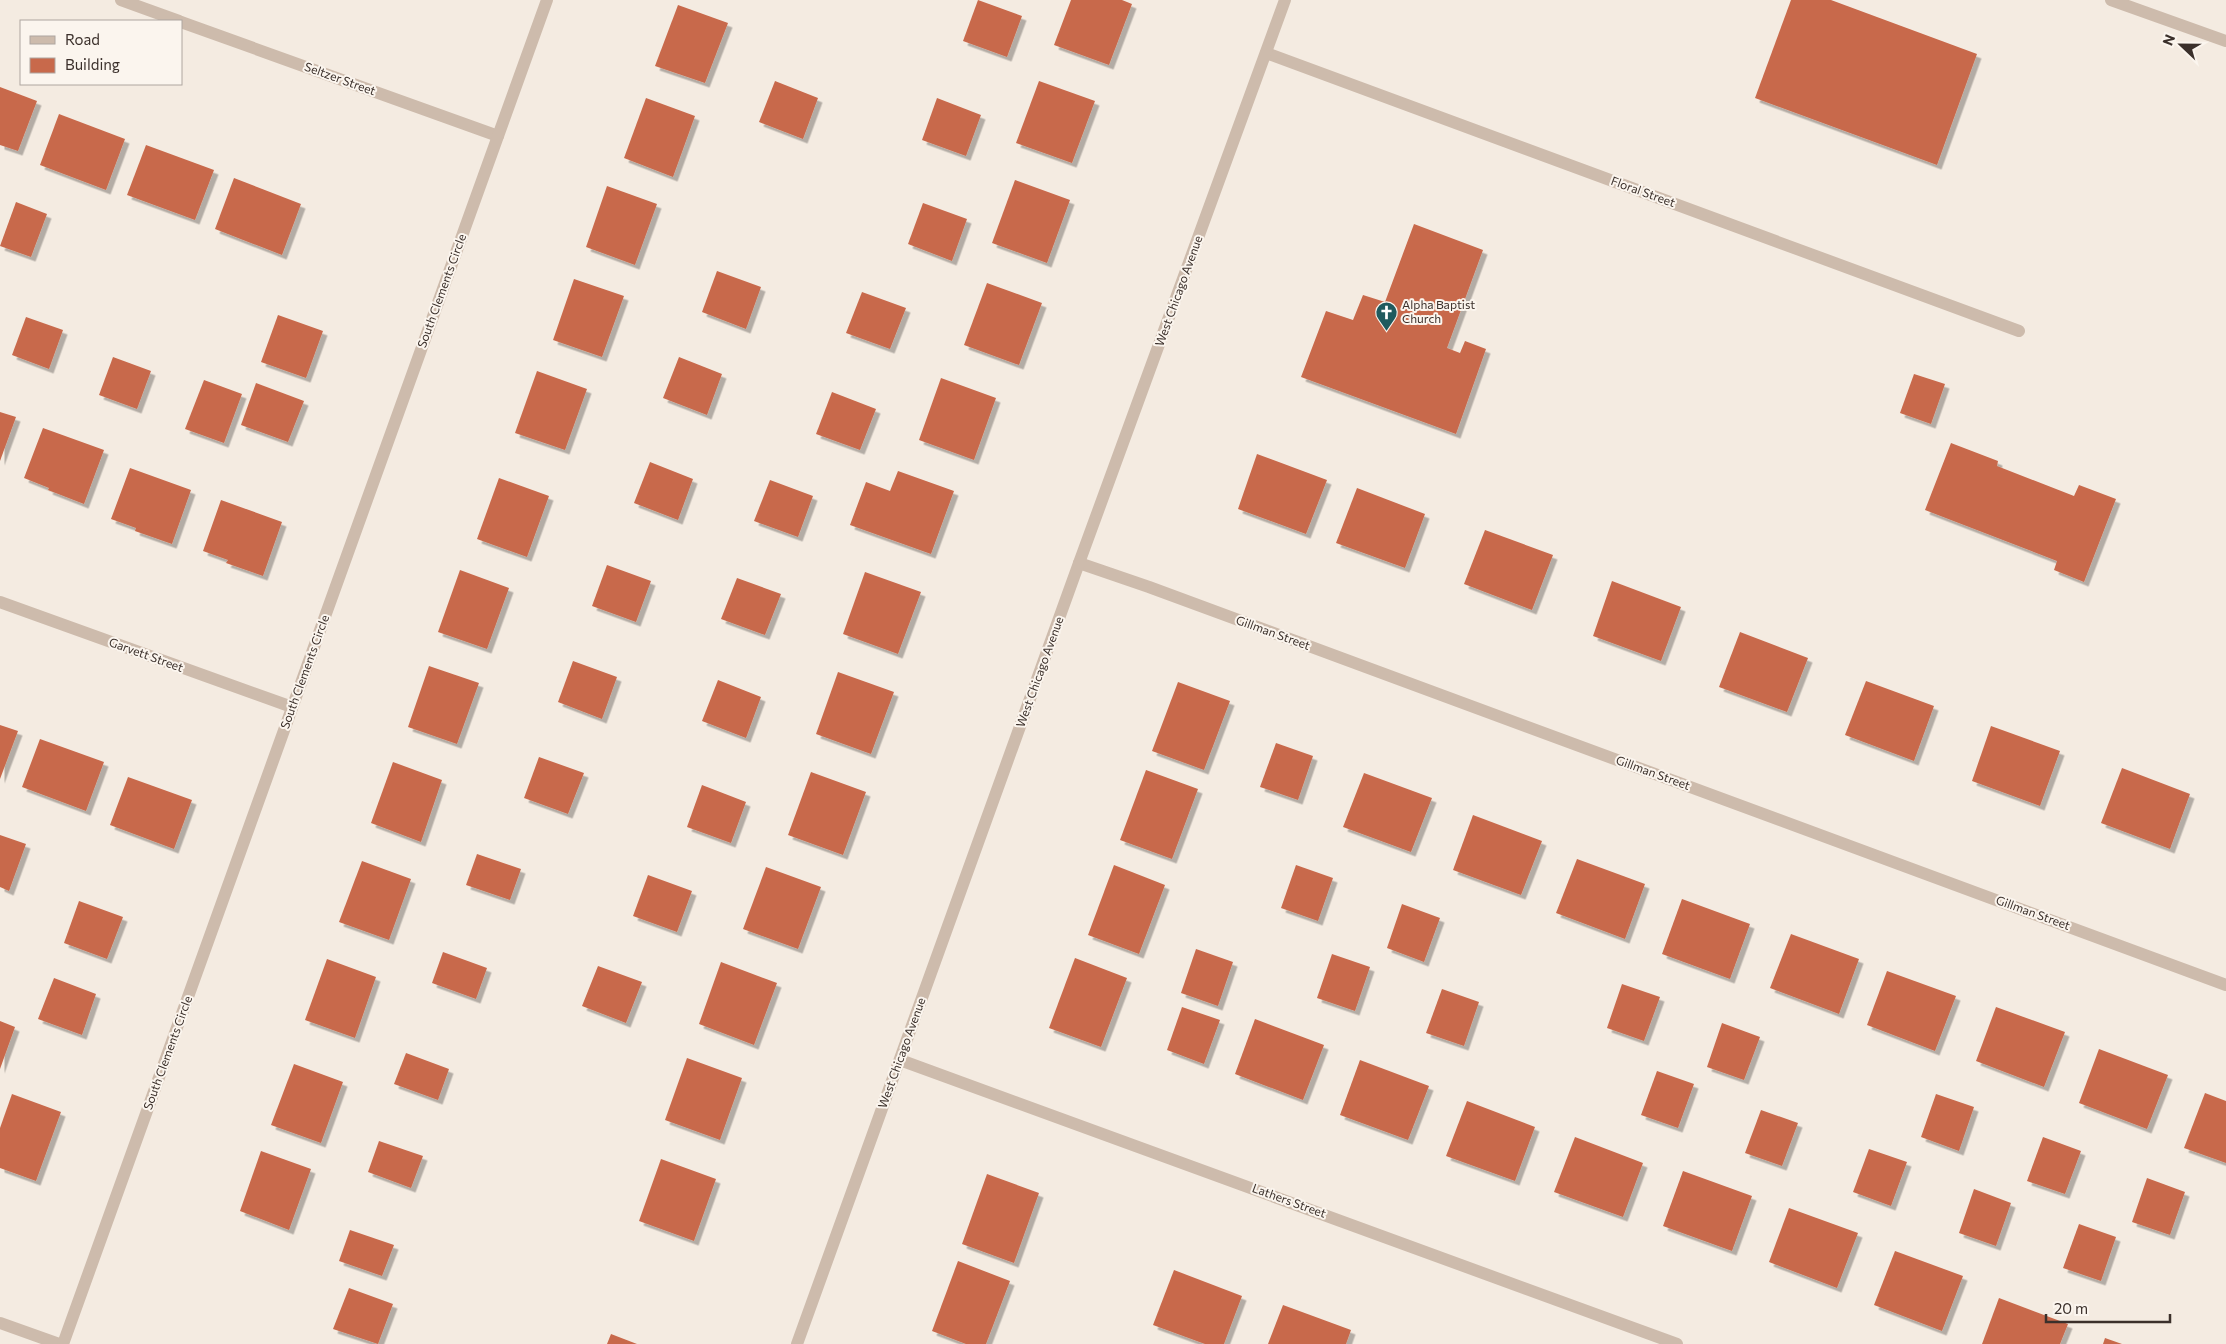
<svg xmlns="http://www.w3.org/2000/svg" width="2226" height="1344" font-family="Commissioner,sans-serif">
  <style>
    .building { fill: #c8694b; filter: url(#shadow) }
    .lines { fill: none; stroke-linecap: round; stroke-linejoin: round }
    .service { stroke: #cdbbac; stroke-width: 12 }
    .minor { stroke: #cdbbac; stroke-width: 12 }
    .tertiary { stroke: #cdbbac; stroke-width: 12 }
    .labels { text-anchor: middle; stroke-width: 4; stroke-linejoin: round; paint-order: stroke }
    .street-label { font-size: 12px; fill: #3b302b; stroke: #fbf5ee }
    .poi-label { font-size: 12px; fill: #3b302b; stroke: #fbf5ee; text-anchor: start }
  </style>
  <defs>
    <filter id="shadow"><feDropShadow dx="4.5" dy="4.5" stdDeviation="0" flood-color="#0004"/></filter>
  </defs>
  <rect width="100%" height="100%" fill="#f4ebe1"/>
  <g class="building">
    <polygon points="978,0 1022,16 1007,57 963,41"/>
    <polygon points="1071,0 1122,0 1132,4 1109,65 1054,45"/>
    <polygon points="1791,0 1831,0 1977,54 1937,165 1755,98"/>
    <polygon points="678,5 728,23 705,83 655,66"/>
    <polygon points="775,81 818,98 803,139 759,122"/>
    <polygon points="1039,81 1095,101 1072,163 1016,143"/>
    <polygon points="0,87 37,101 18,151 0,145"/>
    <polygon points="646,98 695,116 673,177 624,158"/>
    <polygon points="937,98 981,115 966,156 922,140"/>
    <polygon points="59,114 125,139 106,190 40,165"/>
    <polygon points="146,145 214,170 195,220 127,195"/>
    <polygon points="234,178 301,204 282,255 215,229"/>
    <polygon points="1015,180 1070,200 1047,263 992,243"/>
    <polygon points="607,186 657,204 635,265 586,247"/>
    <polygon points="16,202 47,214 31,257 0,246"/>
    <polygon points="923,203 967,219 952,261 908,244"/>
    <polygon points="1414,224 1483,250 1447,348 1460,353 1465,341 1486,349 1456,434 1301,377 1326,311 1353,320 1363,295 1385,302"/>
    <polygon points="717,271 761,287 746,329 702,312"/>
    <polygon points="574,279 624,296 602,357 553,340"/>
    <polygon points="987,283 1042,303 1019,365 964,345"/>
    <polygon points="862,292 906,308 890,349 846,333"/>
    <polygon points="278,315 323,331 306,378 261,362"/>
    <polygon points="26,317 63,330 49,369 12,355"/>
    <polygon points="113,357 151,371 137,409 99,395"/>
    <polygon points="679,357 722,374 707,415 663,398"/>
    <polygon points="537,371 587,389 565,450 515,433"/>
    <polygon points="1914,374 1945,384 1931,424 1900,413"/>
    <polygon points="941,378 996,398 974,460 919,440"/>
    <polygon points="204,380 242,394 224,443 185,429"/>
    <polygon points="256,383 304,401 288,442 241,425"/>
    <polygon points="832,392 876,409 860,450 816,434"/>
    <polygon points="0,412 16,417 0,461"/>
    <polygon points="43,428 104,450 84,504 48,490 49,488 24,478"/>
    <polygon points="1951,443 1998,461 1997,466 2074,496 2079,485 2116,499 2084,582 2054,570 2057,561 1925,510"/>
    <polygon points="1257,454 1327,480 1306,534 1238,509"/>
    <polygon points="650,462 693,479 678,520 634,503"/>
    <polygon points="130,468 191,490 172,544 135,531 136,528 111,519"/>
    <polygon points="898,471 954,491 931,554 850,525 866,482 890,491"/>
    <polygon points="499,478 549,496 527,557 477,539"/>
    <polygon points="770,480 813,496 798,537 754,521"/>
    <polygon points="1357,488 1425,514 1405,568 1336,543"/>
    <polygon points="221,500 282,522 263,576 226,563 228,560 203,551"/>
    <polygon points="1485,530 1553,555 1532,610 1464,584"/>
    <polygon points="607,565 651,581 636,622 592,606"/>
    <polygon points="460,570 509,588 487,649 438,632"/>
    <polygon points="865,572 921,592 898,654 843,634"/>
    <polygon points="737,578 781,594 765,635 721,619"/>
    <polygon points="1612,581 1681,607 1661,661 1593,636"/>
    <polygon points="1740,632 1808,658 1787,712 1719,687"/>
    <polygon points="573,661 617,677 602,719 558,702"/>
    <polygon points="429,666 479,683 457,744 408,727"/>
    <polygon points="838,672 894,692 871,754 816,734"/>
    <polygon points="718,680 761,697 746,738 702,721"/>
    <polygon points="1866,681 1934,706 1914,761 1845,735"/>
    <polygon points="1178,682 1230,701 1204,770 1152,751"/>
    <polygon points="0,725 18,731 0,779"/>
    <polygon points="1991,726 2060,751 2040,806 1972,781"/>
    <polygon points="40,739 104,762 86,811 22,787"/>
    <polygon points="1276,743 1313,756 1298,800 1260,787"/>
    <polygon points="539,757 584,773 568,814 524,798"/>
    <polygon points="393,762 442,780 421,842 371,823"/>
    <polygon points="2122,768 2190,794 2170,849 2101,823"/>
    <polygon points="1146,770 1198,789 1172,859 1120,840"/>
    <polygon points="811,772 866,792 843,855 788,835"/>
    <polygon points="1364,773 1432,798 1411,852 1343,827"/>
    <polygon points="128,777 192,800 174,849 110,825"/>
    <polygon points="702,785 746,802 731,843 687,827"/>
    <polygon points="1473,815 1542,841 1521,895 1453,870"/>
    <polygon points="0,835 26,844 9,891 0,887"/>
    <polygon points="477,854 521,869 510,900 466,885"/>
    <polygon points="1577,859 1645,884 1625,939 1556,913"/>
    <polygon points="362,861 411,879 389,940 339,922"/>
    <polygon points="1114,865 1165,885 1139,954 1088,935"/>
    <polygon points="1296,865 1333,878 1318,921 1281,908"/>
    <polygon points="766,867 821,887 798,949 743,929"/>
    <polygon points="648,875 692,891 677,932 633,916"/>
    <polygon points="1682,899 1750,924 1730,979 1662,954"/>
    <polygon points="79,901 123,917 107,959 64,943"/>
    <polygon points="1402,904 1440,918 1424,962 1387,948"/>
    <polygon points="1791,934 1859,959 1839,1014 1770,988"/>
    <polygon points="1196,949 1233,962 1218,1006 1181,993"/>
    <polygon points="443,952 487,968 476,999 432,983"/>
    <polygon points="1332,954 1370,967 1355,1011 1317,998"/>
    <polygon points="1075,958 1127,978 1101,1047 1049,1028"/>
    <polygon points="327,959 376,977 355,1038 305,1020"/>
    <polygon points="721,962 777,983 754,1045 699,1024"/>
    <polygon points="598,966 642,982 626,1023 582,1006"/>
    <polygon points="1887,971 1956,996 1935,1051 1867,1025"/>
    <polygon points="54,978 96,994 82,1035 38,1019"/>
    <polygon points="1622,984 1660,997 1644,1041 1607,1028"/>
    <polygon points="1442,989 1479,1002 1464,1046 1426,1033"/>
    <polygon points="1182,1007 1220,1020 1204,1064 1167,1050"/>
    <polygon points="1996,1007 2065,1032 2044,1087 1976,1061"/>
    <polygon points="1255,1019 1324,1045 1303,1100 1235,1074"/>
    <polygon points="0,1021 15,1027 0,1069"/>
    <polygon points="1722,1023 1760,1037 1744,1080 1707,1067"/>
    <polygon points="2099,1049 2168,1075 2147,1129 2079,1103"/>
    <polygon points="406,1053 449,1069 438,1100 394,1084"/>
    <polygon points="687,1058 742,1078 720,1140 665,1120"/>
    <polygon points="1360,1060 1429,1086 1408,1140 1340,1115"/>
    <polygon points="294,1064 343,1082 321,1143 271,1125"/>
    <polygon points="1657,1071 1694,1084 1678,1128 1641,1115"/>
    <polygon points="2205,1093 2226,1101 2226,1163 2184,1148"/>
    <polygon points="12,1094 61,1112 36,1181 0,1168 0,1128"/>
    <polygon points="1936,1094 1974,1107 1959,1151 1921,1137"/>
    <polygon points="1467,1101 1535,1127 1515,1181 1446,1156"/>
    <polygon points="1761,1110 1798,1123 1782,1166 1745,1153"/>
    <polygon points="1575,1137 1643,1163 1623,1217 1554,1192"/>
    <polygon points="2043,1137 2081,1151 2065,1194 2027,1181"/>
    <polygon points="379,1141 423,1156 411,1188 368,1172"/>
    <polygon points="1869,1149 1907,1162 1891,1206 1853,1192"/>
    <polygon points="261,1151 311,1169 289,1230 240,1211"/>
    <polygon points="661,1159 716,1179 694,1241 639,1221"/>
    <polygon points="1683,1171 1752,1196 1732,1251 1663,1226"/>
    <polygon points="987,1174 1039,1193 1014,1263 962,1244"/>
    <polygon points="2147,1178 2185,1192 2170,1235 2132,1222"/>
    <polygon points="1974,1189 2011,1203 1996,1246 1959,1233"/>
    <polygon points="1789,1208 1858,1233 1837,1288 1769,1262"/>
    <polygon points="2079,1224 2116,1237 2101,1281 2063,1268"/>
    <polygon points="350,1230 394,1245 382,1276 339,1261"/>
    <polygon points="1895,1251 1963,1276 1942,1331 1874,1305"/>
    <polygon points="958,1261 1010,1281 986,1344 966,1344 932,1331"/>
    <polygon points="1174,1270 1242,1296 1224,1344 1205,1344 1153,1325"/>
    <polygon points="349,1288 393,1304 378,1344 333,1329"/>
    <polygon points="1999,1298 2068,1324 2060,1344 1982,1344"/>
    <polygon points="1283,1305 1351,1330 1346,1344 1268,1344"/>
    <polygon points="611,1334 637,1344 607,1344"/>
    <polygon points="2105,1338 2122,1344 2103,1344"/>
  </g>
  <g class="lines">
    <polyline class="service" points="2111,0 2226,41"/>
    <g class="minor">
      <polyline points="121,0 179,21"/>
      <polyline points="181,22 498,136"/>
      <polyline points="1266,53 2019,331"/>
      <polyline points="1079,563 1149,587 2226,985"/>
      <polyline points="0,602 292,707"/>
      <polyline points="900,1060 1677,1344"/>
      <polyline points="0,1323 59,1344"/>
      <polyline points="63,1344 547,0"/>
    </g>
    <polyline class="tertiary" points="797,1344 1079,563 1285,0"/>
  </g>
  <defs>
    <symbol id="church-pin" viewBox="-11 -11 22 30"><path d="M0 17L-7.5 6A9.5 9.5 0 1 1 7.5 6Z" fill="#1f5a5e" stroke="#fbf5ee"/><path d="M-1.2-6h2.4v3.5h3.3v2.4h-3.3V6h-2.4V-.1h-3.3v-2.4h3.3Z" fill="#fff"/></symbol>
  </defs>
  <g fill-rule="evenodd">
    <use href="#church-pin" x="1374" y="300" width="25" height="34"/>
  </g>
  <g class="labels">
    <g class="street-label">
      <text transform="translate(340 79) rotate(20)" y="4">Seltzer Street</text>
      <text transform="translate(1643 192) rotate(20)" y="4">Floral Street</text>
      <text transform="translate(442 291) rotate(-70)" y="4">South Clements Circle</text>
      <text transform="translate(1179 291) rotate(-70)" y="4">West Chicago Avenue</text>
      <text transform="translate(1273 633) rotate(20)" y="4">Gillman Street</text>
      <text transform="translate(146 655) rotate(20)" y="4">Garvett Street</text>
      <text transform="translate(305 672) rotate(-70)" y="4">South Clements Circle</text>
      <text transform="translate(1040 672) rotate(-70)" y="4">West Chicago Avenue</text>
      <text transform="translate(1653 773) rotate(20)" y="4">Gillman Street</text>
      <text transform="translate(2033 913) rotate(20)" y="4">Gillman Street</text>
      <text transform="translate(168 1053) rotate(-70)" y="4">South Clements Circle</text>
      <text transform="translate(902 1053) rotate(-70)" y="4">West Chicago Avenue</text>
      <text transform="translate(1289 1201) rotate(20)" y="4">Lathers Street</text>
    </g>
    <g class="poi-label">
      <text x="1402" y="309">Alpha Baptist<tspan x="1402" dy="14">Church</tspan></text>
    </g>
  </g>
  <rect x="20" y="20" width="162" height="65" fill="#fbf5ee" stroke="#aea6a0"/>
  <rect x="30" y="36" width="25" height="8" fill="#cdbbac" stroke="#aea6a0"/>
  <text x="65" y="45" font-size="15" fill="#3b302b">Road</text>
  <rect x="30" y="58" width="25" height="15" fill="#c8694b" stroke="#aea6a0"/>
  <text x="65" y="70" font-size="15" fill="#3b302b">Building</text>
  <g transform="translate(2181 45) rotate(292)" stroke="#fbf5ee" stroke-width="4" paint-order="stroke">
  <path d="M0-4L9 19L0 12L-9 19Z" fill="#3b302b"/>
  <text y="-8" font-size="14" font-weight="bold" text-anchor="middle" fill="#3b302b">N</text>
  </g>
  <path d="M2046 1314v8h124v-8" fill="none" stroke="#3b302b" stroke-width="2.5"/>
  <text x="2054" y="1314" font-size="15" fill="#3b302b" stroke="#fbf5ee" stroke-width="4" paint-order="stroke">20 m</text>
</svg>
